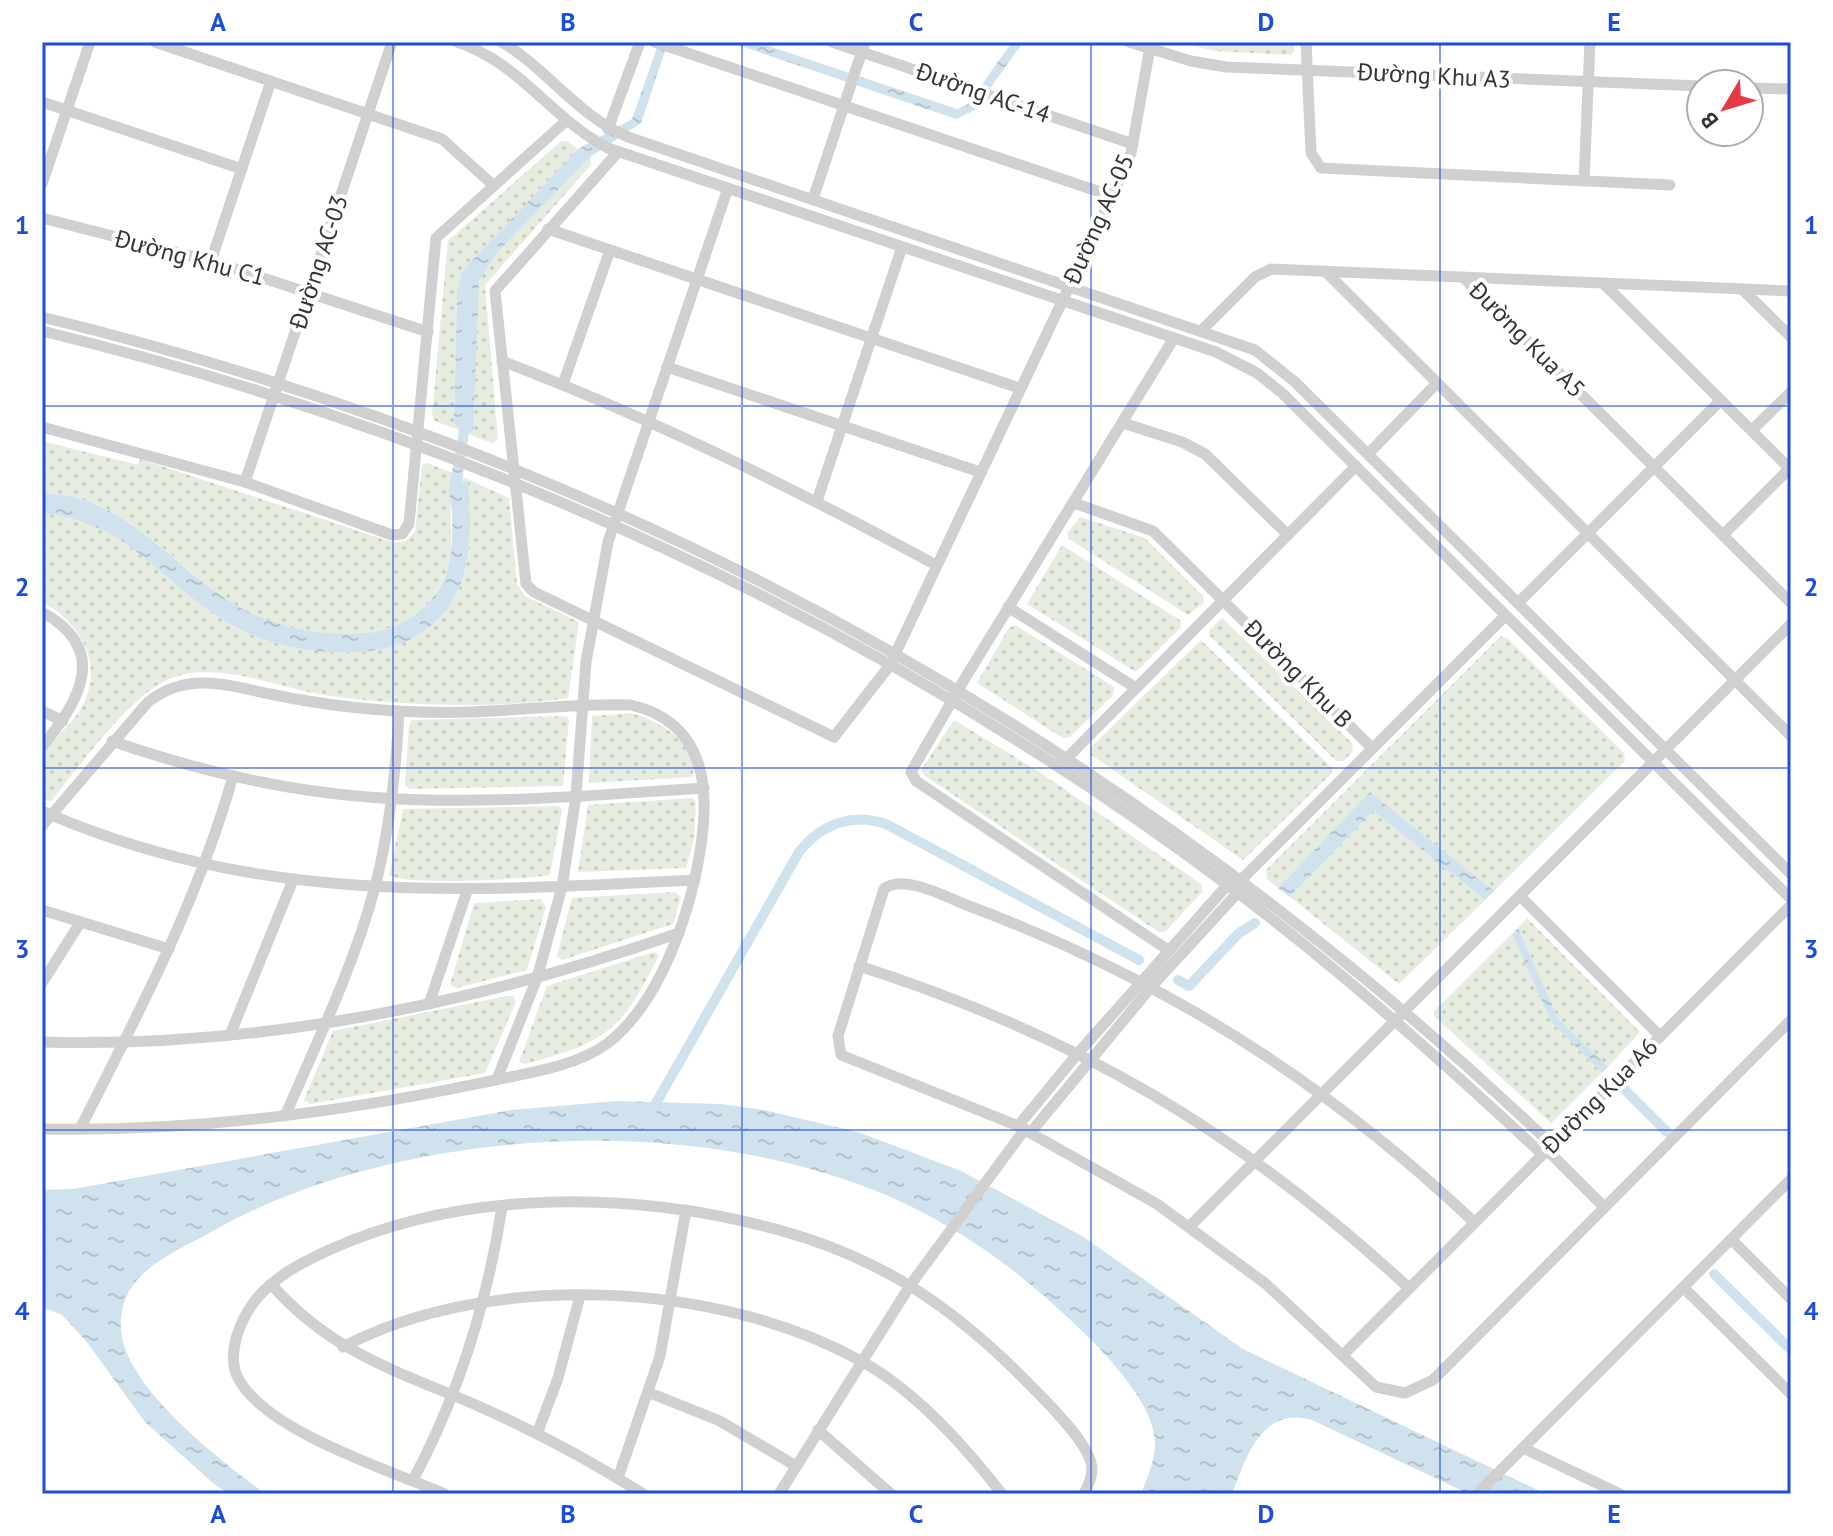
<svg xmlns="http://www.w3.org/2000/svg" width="1833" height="1536" font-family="'PT Sans',sans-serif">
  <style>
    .grass { fill: url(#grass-dots) }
    .water { fill: url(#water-ripples) }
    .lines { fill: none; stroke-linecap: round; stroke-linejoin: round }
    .canal { stroke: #cfe2ee; stroke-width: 10 }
    .minor { stroke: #d0d0d0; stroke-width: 11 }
    .grid { fill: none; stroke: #1d4ed8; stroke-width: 2; stroke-opacity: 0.55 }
    .labels { text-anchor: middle; stroke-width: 8; stroke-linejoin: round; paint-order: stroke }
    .street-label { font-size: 24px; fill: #333; stroke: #fff }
    .neatline { fill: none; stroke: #1d4ed8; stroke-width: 3 }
    .grid-label { font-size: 26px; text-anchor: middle; font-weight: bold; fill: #1d4ed8 }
  </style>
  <defs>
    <pattern id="grass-dots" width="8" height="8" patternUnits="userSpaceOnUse" patternTransform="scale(2)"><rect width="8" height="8" fill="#e6ecdf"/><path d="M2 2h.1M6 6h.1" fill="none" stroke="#c6cbc0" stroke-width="1.8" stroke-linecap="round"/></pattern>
    <pattern id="water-ripples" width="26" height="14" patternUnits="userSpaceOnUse" patternTransform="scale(2)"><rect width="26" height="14" fill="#cfe2ee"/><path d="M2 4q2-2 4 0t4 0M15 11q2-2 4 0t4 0" fill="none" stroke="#b2c2cd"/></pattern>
  </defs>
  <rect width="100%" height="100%" fill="#fff"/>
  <g class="grass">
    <polygon points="1181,42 1294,42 1294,52 1290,55 1214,51"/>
    <polygon points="567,141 578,149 463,270 457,290 454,422 459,430 435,421 432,414 448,241 560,142"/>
    <polygon points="591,156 591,165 485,285 498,440 492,443 468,434 479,281 497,253"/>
    <path d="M 42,441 L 138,465 L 140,459 L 395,543 L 407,540 L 415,532 L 422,465 L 427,463 L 453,473 C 445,507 459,545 443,580 C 431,608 403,628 373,632 C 321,639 266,627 222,596 C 164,555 119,494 42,493 Z"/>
    <path d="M 463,477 L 509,498 L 517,584 L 525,596 L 579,622 L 568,698 C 492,709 407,706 331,696 C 280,689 218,659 169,679 C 130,695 78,768 51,801 L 42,799 C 42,787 40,773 42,761 C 45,746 67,729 76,716 C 108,672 85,625 42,602 L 42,513 C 136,524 158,583 232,625 C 261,642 296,650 330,652 C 361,654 391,651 418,635 C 473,602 473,541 468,484 L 462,483 Z"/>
    <polygon points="1080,517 1145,538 1203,596 1204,603 1188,615 1069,539 1067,533"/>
    <polygon points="1062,545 1180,620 1181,627 1136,672 1027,604"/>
    <polygon points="1222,618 1352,743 1353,751 1344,761 1336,761 1210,636 1209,630"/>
    <polygon points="1015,625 1114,687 1113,695 1070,737 1063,738 977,683 1009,628"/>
    <polygon points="1501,636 1508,639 1624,753 1625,761 1494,891 1371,793 1278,888 1267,879 1266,870"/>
    <polygon points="1201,640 1332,768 1331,774 1243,860 1090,754 1091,747"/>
    <path d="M 630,713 C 658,719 698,743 693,777 L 589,783 L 592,716 Z"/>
    <polygon points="566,716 569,719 563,786 410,789 405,785 409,725 412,720"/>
    <polygon points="954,720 1038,771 1201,884 1202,892 1165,932 1159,932 925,776 921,770"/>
    <polygon points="692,798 696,802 694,839 686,868 578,872 588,805"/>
    <path d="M 559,806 L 562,810 L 550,875 C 525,879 405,886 389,875 L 403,809 Z"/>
    <polygon points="1373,811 1485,900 1399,984 1290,897"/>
    <polygon points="675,892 681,897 673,924 562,960 557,956 572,898"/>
    <polygon points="541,899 546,907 527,970 457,988 450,985 474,903"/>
    <polygon points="1527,918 1640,1032 1608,1067 1558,1018 1518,928"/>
    <polygon points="1512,934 1551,1022 1602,1073 1551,1123 1434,1016 1434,1011"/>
    <path d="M 654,952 L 659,955 C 621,1032 606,1042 525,1064 L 519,1062 L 547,986 Z"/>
    <polygon points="507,996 513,996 516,1002 485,1073 310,1104 304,1100 333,1031"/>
  </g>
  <g class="water">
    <path d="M 659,42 L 668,42 L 641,123 L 590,157 L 497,253 L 479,281 L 473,431 L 469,432 L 462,482 L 468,483 C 473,540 473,602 418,635 C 392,651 361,654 330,652 C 296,650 262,642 232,625 C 158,583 135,524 42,513 L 42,493 C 122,494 166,560 228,600 C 271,628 323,638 374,632 C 403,628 432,607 444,579 C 452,559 453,535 452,513 C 451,504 448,492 450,483 C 453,465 457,447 459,429 L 454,422 L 457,290 L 463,270 L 578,149 L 632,119 Z"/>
    <polygon points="729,42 757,42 957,109 968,104 1012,42 1023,42 975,110 956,119"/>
    <polygon points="1370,792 1494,891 1485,900 1373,811 1290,897 1278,888"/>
    <polygon points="1518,928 1558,1018 1608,1067 1602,1073 1551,1022 1512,934"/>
    <path d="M 617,1101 L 721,1104 L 764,1110 L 861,1133 L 961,1171 L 1082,1236 L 1243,1349 L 1546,1494 L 1469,1494 L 1312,1420 C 1262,1405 1246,1458 1232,1494 L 1141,1494 C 1147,1478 1155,1461 1155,1444 C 1156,1405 1105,1353 1078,1327 C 1027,1278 972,1236 908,1205 C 709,1109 402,1123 211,1232 C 170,1255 118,1273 121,1329 C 124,1387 222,1462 266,1494 L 228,1494 L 213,1483 L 145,1422 L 86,1341 L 62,1315 L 42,1307 L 42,1190 L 73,1189 L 511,1110 Z"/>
  </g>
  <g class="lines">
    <g class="canal">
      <polyline points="1178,980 1189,986 1239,933 1255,923"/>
      <polyline points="1623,1088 1667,1132"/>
      <path d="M 651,1112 L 799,852 C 822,823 854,812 888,825 L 1139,960"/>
      <polyline points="1714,1274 1791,1350"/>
    </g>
    <g class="minor">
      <polyline points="155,42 442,139 493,185"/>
      <path d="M 457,42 C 519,62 552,119 608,148 L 1216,352 L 1257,373 L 1282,393 L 1791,899"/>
      <path d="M 502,42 C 548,70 577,115 628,137 L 1255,350 L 1295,382 L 1791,874"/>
      <polyline points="655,42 1112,196"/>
      <polyline points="832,42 1133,144"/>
      <polyline points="1129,42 1191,61 1226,67 1701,86"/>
      <polyline points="1306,42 1311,153 1321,168 1670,185"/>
      <polyline points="1749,88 1791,89"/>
      <polyline points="42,102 242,169"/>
      <polyline points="608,129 640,42"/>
      <polyline points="618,152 495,291 526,584 534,592 834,737 890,665 1112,196 1131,153 1151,42"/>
      <polyline points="1584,181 1590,42"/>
      <polyline points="42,184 90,42"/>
      <polyline points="813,199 865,42"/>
      <polyline points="42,218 211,261 428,332"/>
      <polyline points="548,229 1019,388"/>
      <polyline points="211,261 271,81"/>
      <polyline points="1325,271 1791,736"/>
      <polyline points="1463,277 1791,603"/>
      <polyline points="1603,283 1791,470"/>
      <polyline points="1743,290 1791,337"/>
      <path d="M 42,317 C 620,458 1121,734 1552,1145"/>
      <polyline points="1202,330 1255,277 1271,269 1791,291"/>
      <path d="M 42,331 C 468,434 873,620 1225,883 C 1337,967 1440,1059 1542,1154"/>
      <path d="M 502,361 C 652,418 795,489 936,565"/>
      <polyline points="667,367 980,472"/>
      <polyline points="563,384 610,250"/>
      <polyline points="1123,423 1182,442 1205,454 1288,535"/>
      <polyline points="42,427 245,482 392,535 402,534 409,524 436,238 566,121"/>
      <polyline points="1752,430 1791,392"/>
      <polyline points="1368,454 1437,383"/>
      <polyline points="245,482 392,42"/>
      <polyline points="817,501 902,247"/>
      <polyline points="1074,503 1153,531 1372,748"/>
      <polyline points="1723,535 1790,468"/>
      <polyline points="1518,603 1721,400"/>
      <polyline points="1008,607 1136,688"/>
      <path d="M 42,612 C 111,650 79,701 42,747"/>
      <polyline points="42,711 63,721"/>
      <path d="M 112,741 C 195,770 281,790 368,797 C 480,806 593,795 704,788"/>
      <polyline points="1064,761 1356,466"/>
      <path d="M 42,811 C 260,906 465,892 695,880"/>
      <path d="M 42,826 L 148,702 C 188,671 226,685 270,694 C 336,708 404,714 472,712 C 525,710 578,703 631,705 C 687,718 706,759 704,813 C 701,885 667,997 608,1043 C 575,1068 521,1074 481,1083 C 337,1113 190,1132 42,1129"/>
      <polyline points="1242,879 1505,616"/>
      <polyline points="1520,896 1660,1036"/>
      <polyline points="42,910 169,949"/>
      <polyline points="1168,950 916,781 911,772 967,675 1174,338"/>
      <path d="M 859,966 C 1080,1037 1238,1131 1409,1288"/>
      <polyline points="42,983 80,923"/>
      <polyline points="429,1004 467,891"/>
      <polyline points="230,1035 293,880"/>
      <path d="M 42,1042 C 259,1048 475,1004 679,933"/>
      <polyline points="497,1079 537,978 562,887 576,796 586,662 608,542 728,188"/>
      <path d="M 285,1116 C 317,1042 354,966 375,887 C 390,829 396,771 399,711"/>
      <polyline points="1018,1126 1079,1052 1231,881"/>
      <path d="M 80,1129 C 138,1014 198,901 233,776"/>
      <polyline points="1031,1132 1152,986 1243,887"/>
      <polyline points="1547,1150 1604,1207"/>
      <path d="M 1474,1222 C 1325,1081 1162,978 969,906 C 948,898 903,873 884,889 L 838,1036 L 841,1055 L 1018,1126 L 1157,1204 L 1266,1284 L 1376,1387 L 1405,1393 L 1433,1380 L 1791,1020"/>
      <polyline points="1190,1226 1791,624"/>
      <polyline points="1731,1239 1791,1299"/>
      <path d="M 271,1284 C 329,1350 391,1369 469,1402 C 529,1428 588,1459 643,1494"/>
      <polyline points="1683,1287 1791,1394"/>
      <path d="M 343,1347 C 490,1270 717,1281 861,1361 C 916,1391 964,1445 1002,1494"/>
      <polyline points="1343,1355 1791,905"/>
      <polyline points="650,1393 720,1421 796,1466"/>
      <polyline points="818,1430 891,1494"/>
      <polyline points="537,1434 558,1378 580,1296"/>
      <polyline points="1523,1448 1620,1494"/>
      <polyline points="618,1478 660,1356 686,1210"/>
      <path d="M 413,1480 C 459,1394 487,1304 502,1207"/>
      <path d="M 445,1494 C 391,1471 262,1430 237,1376 C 227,1352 240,1321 254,1302 C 273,1277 301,1263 329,1250 C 466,1188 635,1191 779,1230 C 884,1259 955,1308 1031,1386 C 1048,1403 1092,1446 1092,1469 C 1092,1478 1088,1486 1084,1494"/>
      <polyline points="779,1494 911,1284 1025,1129"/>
      <polyline points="1477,1494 1791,1179"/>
    </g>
  </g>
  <path class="grid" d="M 393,42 L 393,1494M 742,42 L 742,1494M 1091,42 L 1091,1494M 1440,42 L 1440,1494M 42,406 L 1791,406M 42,768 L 1791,768M 42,1130 L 1791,1130"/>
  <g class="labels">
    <g class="street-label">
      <text transform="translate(1434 76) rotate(3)" y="8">Đường Khu A3</text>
      <text transform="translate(983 93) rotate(19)" y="8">Đường AC-14</text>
      <text transform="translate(1099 219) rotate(-66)" y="8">Đường AC-05</text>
      <text transform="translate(190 258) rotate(15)" y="8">Đường Khu C1</text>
      <text transform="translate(319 262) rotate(-72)" y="8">Đường AC-03</text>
      <text transform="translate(1527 340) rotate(45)" y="8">Đường Kua A5</text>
      <text transform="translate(1298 674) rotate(45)" y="8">Đường Khu B</text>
      <text transform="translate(1600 1096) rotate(-45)" y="8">Đường Kua A6</text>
    </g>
  </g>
  <rect width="1833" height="1536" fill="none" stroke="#ffffff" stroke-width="88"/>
  <g transform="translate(1725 108) rotate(232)"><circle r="38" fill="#ffffff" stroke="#adadad" stroke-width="2"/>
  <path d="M0-6L14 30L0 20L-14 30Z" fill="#e63946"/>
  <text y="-12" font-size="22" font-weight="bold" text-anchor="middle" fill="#333333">B</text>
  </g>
  <rect x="44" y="44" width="1745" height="1448" class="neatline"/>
  <g class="grid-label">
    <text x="218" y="31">A</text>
    <text x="568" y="31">B</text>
    <text x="916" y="31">C</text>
    <text x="1266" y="31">D</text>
    <text x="1614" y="31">E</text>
    <text x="22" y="234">1</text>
    <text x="1811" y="234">1</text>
    <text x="22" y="596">2</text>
    <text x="1811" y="596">2</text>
    <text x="22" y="958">3</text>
    <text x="1811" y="958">3</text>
    <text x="22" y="1320">4</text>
    <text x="1811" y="1320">4</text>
    <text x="218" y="1523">A</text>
    <text x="568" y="1523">B</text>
    <text x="916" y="1523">C</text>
    <text x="1266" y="1523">D</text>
    <text x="1614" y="1523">E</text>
  </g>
</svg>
